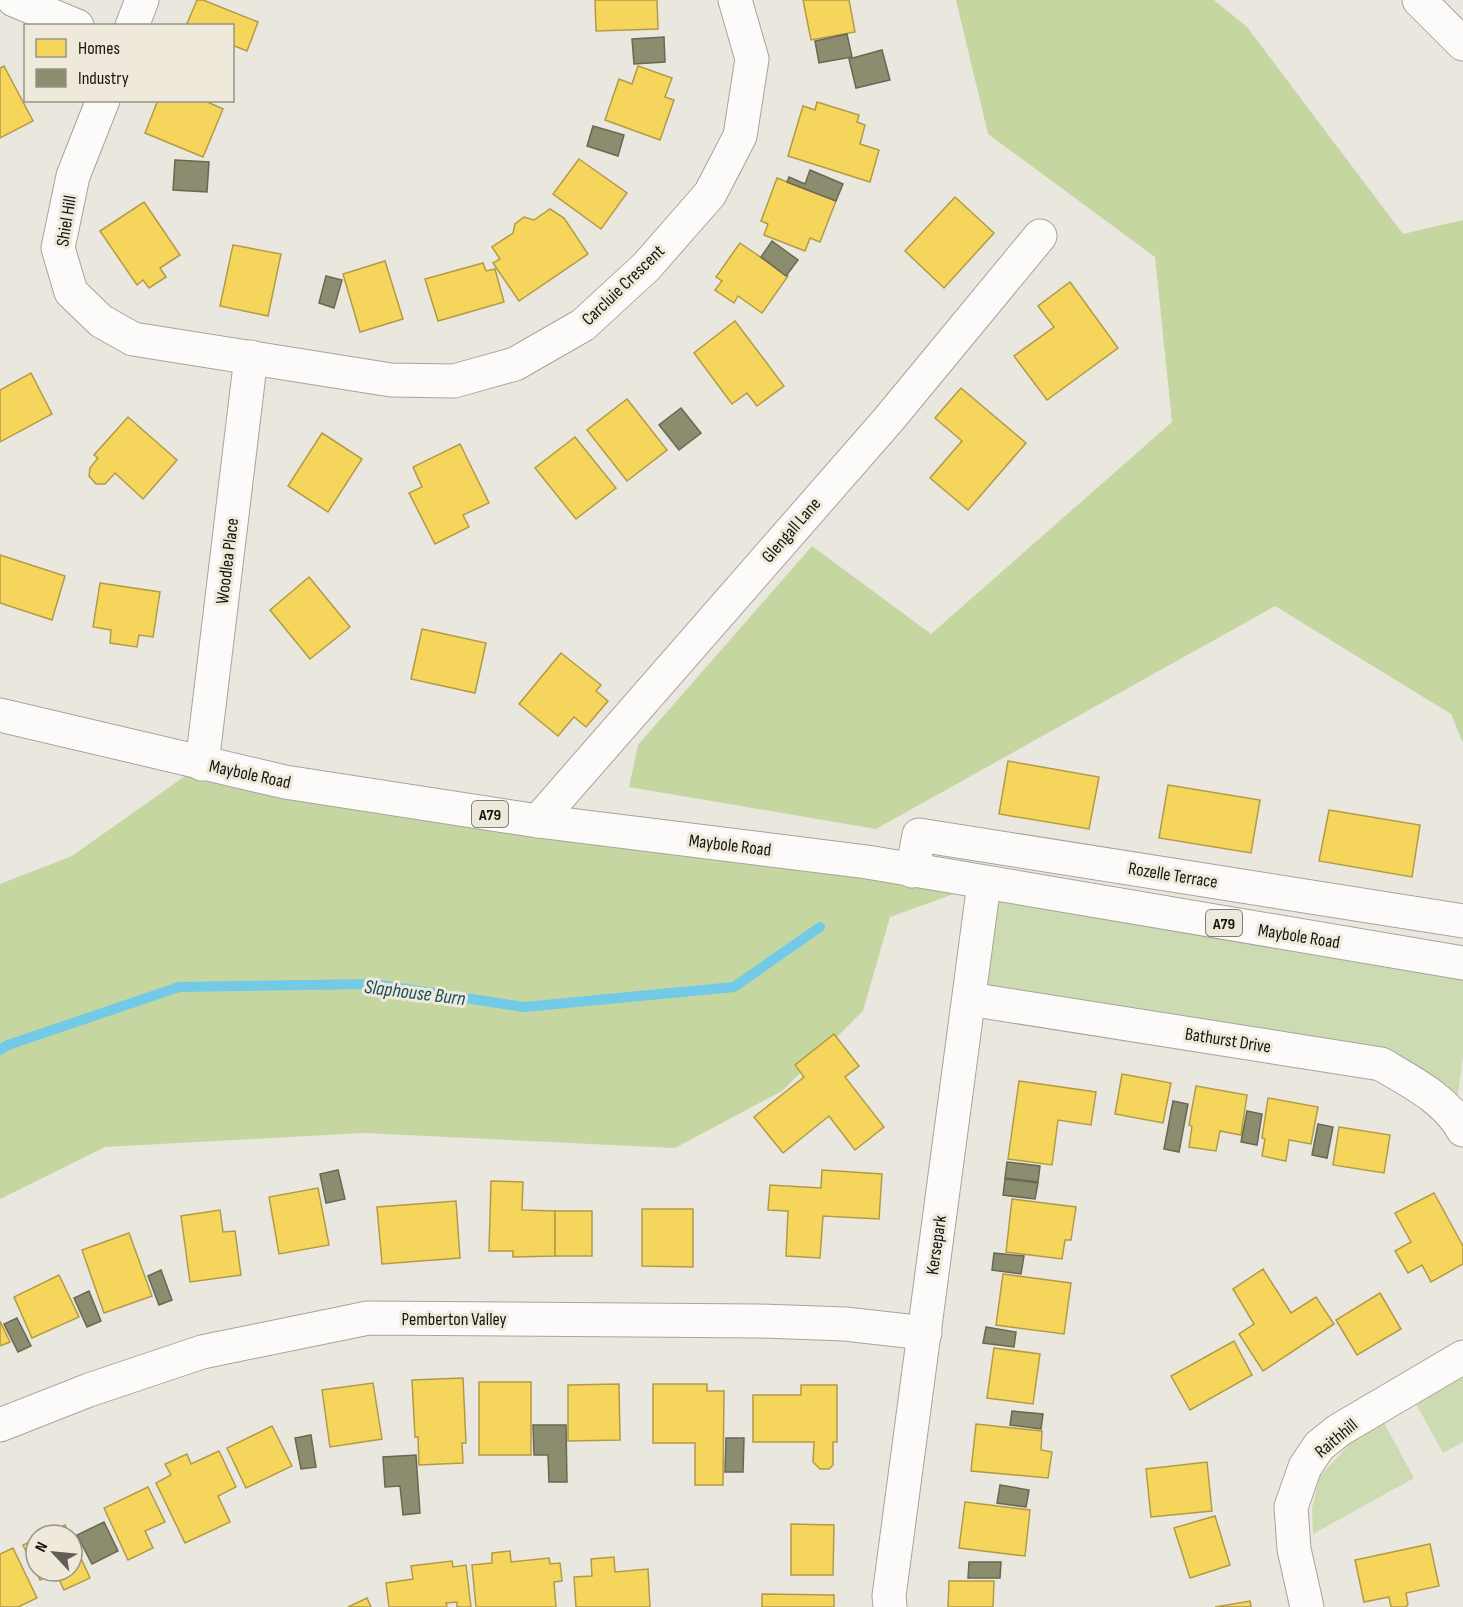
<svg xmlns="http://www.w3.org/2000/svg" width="1463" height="1607" font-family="'Sofia Sans Condensed',sans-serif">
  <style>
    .green { fill: #cddbb3 }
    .forest { fill: #c5d6a0 }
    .homes { fill: #f6d55c; stroke: #b39b45; stroke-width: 1.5 }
    .industry { fill: #8c8c6e; stroke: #696852; stroke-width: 1.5 }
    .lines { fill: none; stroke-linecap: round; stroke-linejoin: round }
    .stream { stroke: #72cae7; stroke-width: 10 }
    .minor-casing { stroke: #a6a49d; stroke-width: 35 }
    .primary-casing { stroke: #a6a49d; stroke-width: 35 }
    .trunk-casing { stroke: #a6a49d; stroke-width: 35 }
    .minor { stroke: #fcfbfa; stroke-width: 33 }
    .primary { stroke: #fcfbfa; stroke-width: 33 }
    .trunk { stroke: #fcfbfa; stroke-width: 33 }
    .labels { text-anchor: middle; stroke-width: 6; stroke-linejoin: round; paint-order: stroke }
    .shield { fill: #eee9da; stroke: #58554d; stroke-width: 1.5 }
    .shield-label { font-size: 16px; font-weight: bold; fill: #171510 }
    .street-label { font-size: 18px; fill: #171510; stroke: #eee9da }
    .water-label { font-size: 20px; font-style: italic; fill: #194d5f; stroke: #eee9da }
  </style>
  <rect width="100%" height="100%" fill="#eae7de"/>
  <g class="green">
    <polygon points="984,883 1463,963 1463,1057 1455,1115 1420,1087 969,999"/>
    <polygon points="1463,1375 1463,1442 1443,1453 1415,1402"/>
    <polygon points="1383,1421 1414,1478 1313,1534 1312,1508 1320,1476 1357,1436"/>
  </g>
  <g class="forest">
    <polygon points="956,0 1214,0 1247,27 1403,234 1463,220 1463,743 1451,714 1275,606 876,829 629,787 638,745 812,546 931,634 1172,422 1155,257 988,134"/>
    <polygon points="202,764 984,883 890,917 863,1011 782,1091 675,1148 364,1133 105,1147 0,1199 0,884 72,856"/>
  </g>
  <g class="homes">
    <polygon points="197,0 203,0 258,22 247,51 232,45 232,26 186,26"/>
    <polygon points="595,0 657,0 658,29 596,31"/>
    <polygon points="803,0 849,0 855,32 811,40"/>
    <polygon points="4,66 33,121 0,138 0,68"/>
    <polygon points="638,66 672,78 665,97 674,100 660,140 605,120 619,79 632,84"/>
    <polygon points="158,100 203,100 223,109 203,157 145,133"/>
    <polygon points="817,102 859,115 857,122 865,125 860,144 879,150 870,182 788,156 803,106 815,110"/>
    <polygon points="579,159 627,193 601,229 553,194"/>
    <polygon points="777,178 836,201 820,242 810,238 805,251 764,235 768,224 761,221"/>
    <polygon points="955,197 994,233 944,288 905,251"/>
    <polygon points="144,202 180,255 160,268 166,277 149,288 143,280 137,285 100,231"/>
    <polygon points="550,209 564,218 588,254 519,301 493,263 500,259 492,247 513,233 515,224 524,217 534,220"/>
    <polygon points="740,243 788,276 762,313 738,296 734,303 715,290 722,281 716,277"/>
    <polygon points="233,245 281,254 268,316 220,306"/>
    <polygon points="385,261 403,319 360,332 343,274"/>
    <polygon points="483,263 486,271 495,269 504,302 438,321 425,279"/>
    <polygon points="1070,282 1118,348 1047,400 1014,356 1054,327 1038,306"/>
    <polygon points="735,321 784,386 757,406 747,393 732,404 694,353"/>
    <polygon points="31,373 52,414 0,442 0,390"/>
    <polygon points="961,388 1026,443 968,510 930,478 962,441 935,418"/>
    <polygon points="627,399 667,450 627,481 587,430"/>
    <polygon points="128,417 177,460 143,499 115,473 105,484 96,484 89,476 90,468 98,458 94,455"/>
    <polygon points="322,433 362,459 328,512 288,486"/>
    <polygon points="575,437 616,488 576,519 535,468"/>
    <polygon points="460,444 489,503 463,515 469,527 435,544 409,493 422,487 413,467"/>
    <polygon points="0,555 65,576 52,620 0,603"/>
    <polygon points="309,577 350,627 310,659 270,610"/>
    <polygon points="100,583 160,592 153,637 139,635 137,647 110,643 111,630 93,627"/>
    <polygon points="422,629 486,643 475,693 411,679"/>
    <polygon points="561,653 601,685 596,691 608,701 586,727 574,717 558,736 519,704"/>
    <polygon points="1008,761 1099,777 1089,829 999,814"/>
    <polygon points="1168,785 1260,800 1251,853 1159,838"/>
    <polygon points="1329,810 1420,825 1412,877 1319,861"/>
    <polygon points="834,1034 859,1066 845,1077 884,1127 855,1150 829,1116 783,1153 754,1117 804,1077 795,1065"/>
    <polygon points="1122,1074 1171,1083 1163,1123 1115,1114"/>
    <polygon points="1019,1081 1096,1092 1091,1125 1058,1120 1052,1165 1008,1159"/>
    <polygon points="1196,1086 1247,1095 1241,1135 1220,1131 1216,1151 1189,1147 1192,1126 1189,1125"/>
    <polygon points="1268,1098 1318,1107 1311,1144 1289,1140 1286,1161 1262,1156 1265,1139 1262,1138"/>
    <polygon points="1339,1127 1390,1135 1384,1173 1333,1165"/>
    <polygon points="822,1170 882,1174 879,1219 823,1216 820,1258 786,1256 788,1211 768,1210 770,1185 821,1188"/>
    <polygon points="491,1181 523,1182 522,1210 555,1211 555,1256 513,1257 513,1251 489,1251"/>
    <polygon points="318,1188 329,1245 279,1254 269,1197"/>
    <polygon points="1434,1193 1463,1246 1463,1264 1431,1282 1422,1265 1408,1273 1395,1251 1411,1242 1395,1213"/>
    <polygon points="1012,1199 1076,1207 1071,1240 1065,1240 1062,1259 1006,1252"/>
    <polygon points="456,1201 460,1258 382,1264 377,1207"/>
    <polygon points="642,1209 693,1209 693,1267 642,1266"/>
    <polygon points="220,1210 223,1232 235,1231 241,1275 190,1282 181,1216"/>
    <rect x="555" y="1211" width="37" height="45"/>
    <polygon points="129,1233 152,1296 104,1313 82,1250"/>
    <polygon points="1263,1269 1291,1313 1316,1297 1334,1324 1263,1371 1239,1334 1254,1324 1233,1289"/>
    <polygon points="1003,1274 1071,1283 1064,1334 996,1325"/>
    <polygon points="59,1275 79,1317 32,1338 14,1297"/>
    <polygon points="1380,1293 1401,1329 1357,1355 1336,1320"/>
    <polygon points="0,1321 10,1342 0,1346"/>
    <polygon points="1234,1341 1252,1375 1190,1410 1171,1376"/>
    <polygon points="994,1348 1040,1354 1033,1404 987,1398"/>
    <polygon points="463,1378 466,1443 462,1443 463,1463 419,1465 418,1437 415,1437 412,1380"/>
    <rect x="479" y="1382" width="52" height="73"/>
    <polygon points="373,1383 382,1439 330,1447 322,1390"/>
    <polygon points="619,1384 620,1440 568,1441 568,1385"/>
    <polygon points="653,1384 707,1384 707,1391 724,1391 723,1485 695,1485 695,1443 653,1443"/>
    <polygon points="801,1385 837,1385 837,1442 833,1442 833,1465 829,1469 820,1469 813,1462 814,1442 753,1442 753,1395 801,1395"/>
    <polygon points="976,1424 1042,1431 1041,1450 1052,1452 1048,1478 971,1471"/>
    <polygon points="272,1426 292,1466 246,1488 227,1448"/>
    <polygon points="219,1451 236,1487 218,1496 230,1522 185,1543 156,1483 171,1475 165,1464 187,1454 191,1464"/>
    <polygon points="1207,1462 1212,1511 1151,1517 1146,1469"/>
    <polygon points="148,1487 165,1522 145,1531 153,1548 128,1560 104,1508"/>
    <polygon points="965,1502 1030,1510 1025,1556 959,1548"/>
    <polygon points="1215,1516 1230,1565 1190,1578 1174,1528"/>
    <polygon points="791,1524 834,1525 833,1575 791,1575"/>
    <polygon points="65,1525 70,1535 44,1535"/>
    <polygon points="36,1539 36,1571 72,1571 72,1539 90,1578 64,1590 56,1573 40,1580 23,1545"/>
    <polygon points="1430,1544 1439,1586 1406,1593 1408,1604 1406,1607 1391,1607 1389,1597 1364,1602 1355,1560"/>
    <polygon points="13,1548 37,1598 18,1607 0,1607 0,1554"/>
    <polygon points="510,1551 511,1562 549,1558 550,1564 560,1563 562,1581 554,1582 556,1607 476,1607 472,1565 492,1563 492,1553"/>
    <polygon points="614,1557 615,1572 648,1569 650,1607 576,1607 574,1577 592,1576 591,1559"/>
    <polygon points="452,1561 453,1567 466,1565 471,1607 457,1607 457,1602 446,1603 447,1607 389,1607 386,1583 413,1579 411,1566"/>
    <polygon points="949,1581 994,1581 993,1607 948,1607"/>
    <polygon points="762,1594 834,1595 834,1607 762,1607"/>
    <polygon points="367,1598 371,1607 348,1607"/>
    <polygon points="1250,1601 1251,1607 1215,1607"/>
  </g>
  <g class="industry">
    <polygon points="847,34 852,57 819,63 815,41"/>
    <polygon points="664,37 665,62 634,64 632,39"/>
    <polygon points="882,50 890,80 856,88 849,59"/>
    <polygon points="593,126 624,135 618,156 587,146"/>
    <polygon points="175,160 209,162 207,192 173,190"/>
    <polygon points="810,170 843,184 836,201 787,182 789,177 805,184"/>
    <polygon points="772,241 798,260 786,276 761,257"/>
    <polygon points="326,276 342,280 334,308 319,303"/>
    <polygon points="681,408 701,433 679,450 659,425"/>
    <polygon points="1173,1101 1188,1104 1179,1152 1164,1149"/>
    <polygon points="1247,1111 1262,1114 1257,1145 1241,1142"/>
    <polygon points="1318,1124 1333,1127 1327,1158 1312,1155"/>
    <polygon points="1007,1162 1040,1166 1038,1182 1005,1178"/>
    <polygon points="338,1170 345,1199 326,1203 320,1174"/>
    <polygon points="1005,1179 1038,1183 1035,1199 1003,1195"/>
    <polygon points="994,1253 1024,1256 1021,1274 992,1270"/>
    <polygon points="161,1270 172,1300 159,1305 148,1276"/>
    <polygon points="89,1291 101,1321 87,1327 74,1298"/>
    <polygon points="17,1318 31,1346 18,1352 4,1324"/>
    <polygon points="986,1327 1016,1332 1014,1347 983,1343"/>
    <polygon points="1012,1411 1043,1414 1041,1429 1010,1425"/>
    <polygon points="533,1425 566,1425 567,1482 549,1482 548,1455 534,1455"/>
    <polygon points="311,1435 316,1467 301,1469 295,1438"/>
    <polygon points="726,1438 744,1438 743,1472 725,1472"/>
    <polygon points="416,1455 420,1513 403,1515 400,1486 385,1487 383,1457"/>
    <polygon points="1000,1485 1029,1490 1026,1507 997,1503"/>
    <polygon points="104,1522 118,1551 92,1564 77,1535"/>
    <polygon points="969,1562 1001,1562 1000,1578 968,1578"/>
  </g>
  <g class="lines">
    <polyline class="stream" points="0,1050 8,1045 179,987 374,984 524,1007 734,987 820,927"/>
    <defs>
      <g id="minor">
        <polyline points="14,0 77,26"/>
        <polyline points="132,26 142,0"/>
        <polyline points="103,100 73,176 58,248 71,292 101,321 133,339 391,380 454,381 515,364 583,325 646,267 710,194 740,136 752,59 735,0"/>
        <polyline points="202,764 251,357"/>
        <polyline points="538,821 889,419 1040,236"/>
        <polyline points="912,871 919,835 1463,921"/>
        <path d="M 969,999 L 1381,1064 C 1411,1082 1446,1099 1463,1130"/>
        <polyline points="0,1425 89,1390 202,1352 368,1318 759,1321 845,1324 925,1333"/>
        <polyline points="890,1607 889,1596 984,883"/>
        <polyline points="1307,1607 1294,1549 1291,1507 1305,1467 1319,1446 1339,1430 1463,1357"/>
      </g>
      <polyline id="primary" points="0,715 285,782 538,821 867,862 1463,963"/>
      <polyline id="trunk" points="1419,0 1463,44"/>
    </defs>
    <use href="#minor" class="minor-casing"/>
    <use href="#primary" class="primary-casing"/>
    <use href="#trunk" class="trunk-casing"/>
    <use href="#minor" class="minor"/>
    <use href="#primary" class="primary"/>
    <use href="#trunk" class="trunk"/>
  </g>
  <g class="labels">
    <g class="shield">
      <rect x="472" y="801" width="36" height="26" rx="4.5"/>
      <rect x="1206" y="910" width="36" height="26" rx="4.5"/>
    </g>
    <g class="shield-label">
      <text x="490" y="820">A79</text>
      <text x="1224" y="929">A79</text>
    </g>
    <g class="street-label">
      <text transform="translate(66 221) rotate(-81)" y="6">Shiel Hill</text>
      <text transform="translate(623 285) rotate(-44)" y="6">Carcluie Crescent</text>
      <text transform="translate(791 530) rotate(-49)" y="6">Glengall Lane</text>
      <text transform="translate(227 561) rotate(-83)" y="6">Woodlea Place</text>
      <text transform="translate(250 774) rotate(12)" y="6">Maybole Road</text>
      <text transform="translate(730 845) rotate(7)" y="6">Maybole Road</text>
      <text transform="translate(1173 875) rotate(9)" y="6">Rozelle Terrace</text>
      <text transform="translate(1299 936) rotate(9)" y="6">Maybole Road</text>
      <text transform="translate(1228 1040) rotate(9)" y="6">Bathurst Drive</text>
      <text transform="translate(936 1245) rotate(-82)" y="6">Kersepark</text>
      <text x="454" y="1325">Pemberton Valley</text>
      <text transform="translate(1336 1438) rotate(-40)" y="6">Raithhill</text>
    </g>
    <g class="water-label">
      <text transform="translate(415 992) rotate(7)" y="7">Slaphouse Burn</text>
    </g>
  </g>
  <rect x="24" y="24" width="210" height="78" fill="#eee9da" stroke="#989489" stroke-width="1.5"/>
  <rect x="36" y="39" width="30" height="18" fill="#f6d55c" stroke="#989489" stroke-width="1.5"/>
  <text x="78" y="54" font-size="18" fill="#171510">Homes</text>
  <rect x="36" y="69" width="30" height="18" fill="#8c8c6e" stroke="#989489" stroke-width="1.5"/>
  <text x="78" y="84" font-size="18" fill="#171510">Industry</text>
  <g transform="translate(54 1553) rotate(296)"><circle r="28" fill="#eee9da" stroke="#989489" stroke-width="1.5"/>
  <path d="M0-4.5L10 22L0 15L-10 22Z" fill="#615e58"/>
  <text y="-9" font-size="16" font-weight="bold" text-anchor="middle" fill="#171510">N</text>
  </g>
</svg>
